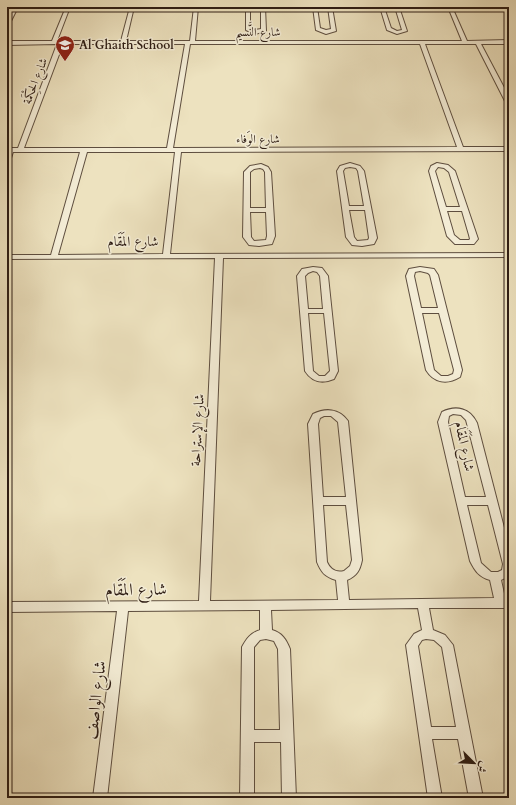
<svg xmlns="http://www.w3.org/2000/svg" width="516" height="805" font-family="Cardo,Amiri,serif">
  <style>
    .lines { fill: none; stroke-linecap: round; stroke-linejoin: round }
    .street-casing { stroke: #5e4e3f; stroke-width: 2 }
    .street { fill: #f3ecd5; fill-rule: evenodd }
    .labels { text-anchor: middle; stroke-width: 3; stroke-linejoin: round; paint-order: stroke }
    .far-street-label { font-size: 12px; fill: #2e1d14; stroke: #f3ecd5 }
    .far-poi-label { font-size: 12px; font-weight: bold; fill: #2e1d14; stroke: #f3ecd5; text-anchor: start }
    .street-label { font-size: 14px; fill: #2e1d14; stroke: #f3ecd5 }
    .near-street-label { font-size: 17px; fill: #2e1d14; stroke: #f3ecd5 }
  </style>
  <rect width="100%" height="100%" fill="#ede2bf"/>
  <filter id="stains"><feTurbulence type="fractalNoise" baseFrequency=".005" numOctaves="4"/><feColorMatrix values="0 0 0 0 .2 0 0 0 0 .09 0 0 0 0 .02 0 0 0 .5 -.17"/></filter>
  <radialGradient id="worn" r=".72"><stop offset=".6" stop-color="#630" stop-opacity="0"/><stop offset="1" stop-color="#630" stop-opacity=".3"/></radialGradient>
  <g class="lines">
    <defs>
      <g id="street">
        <polygon points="14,7 18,7 9,25 7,26 7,20"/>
        <path d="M 66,7 L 70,7 L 57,41 L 121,41 L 130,7 L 134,7 L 126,41 L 190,41 L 194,7 L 198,7 L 195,41 L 462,41 L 448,7 L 452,7 L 467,41 L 509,40 L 509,44 L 481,44 L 509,97 L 509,105 L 506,103 L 476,44 L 425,44 L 463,147 L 509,147 L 509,151 L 181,152 L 170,254 L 509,253 L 509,257 L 223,258 L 210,601 L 338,600 L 336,580 C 325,577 321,572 317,562 L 308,424 L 313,414 C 325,408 339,408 348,421 L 362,560 C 360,570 357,576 347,580 L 349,600 L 494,598 L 490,580 C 479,577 475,571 470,561 L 438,422 L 442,412 C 456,405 470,408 477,423 L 509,547 L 509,576 L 501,580 L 505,598 L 509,598 L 509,608 L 429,608 L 433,630 L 445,635 L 453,645 L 483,798 L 469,798 L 458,739 L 432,739 L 442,798 L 428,798 L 406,645 L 414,634 L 422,630 L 418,608 L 271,610 L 272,630 C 282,633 286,639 290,649 L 296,798 L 282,798 L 281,742 L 254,742 L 254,798 L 240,798 L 242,647 C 247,638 251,633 260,630 L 260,610 L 128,611 L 107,798 L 93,798 L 117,611 L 7,612 L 7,602 L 199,601 L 215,258 L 7,259 L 7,255 L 51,255 L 80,152 L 13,152 L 10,161 L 7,163 L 7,148 L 18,148 L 57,44 L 7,45 L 7,41 L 52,41 ZM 63,44 L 185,44 L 167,148 L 24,148 ZM 190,44 L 420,44 L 457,147 L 173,148 ZM 87,152 L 175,152 L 163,254 L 58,255 ZM 453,414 L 461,415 L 466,420 L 486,497 L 465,497 L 448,422 L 449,416 ZM 324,416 L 331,416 L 338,422 L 346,497 L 323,497 L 318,424 L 320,418 ZM 323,505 L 346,505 L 352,560 L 350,566 L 344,571 C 336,573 330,569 327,562 ZM 467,505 L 488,505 L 503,564 L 502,570 L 498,572 L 491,572 L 481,563 ZM 266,639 L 274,641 L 278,649 L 280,730 L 254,730 L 254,647 L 260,640 ZM 426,639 L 434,640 L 442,647 L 456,727 L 431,727 L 418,646 L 422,640 Z"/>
        <polygon points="246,7 250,7 250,28 255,30 261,29 261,7 265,7 266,31 255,34 246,30"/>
        <polygon points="313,7 317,7 320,28 326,30 331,29 328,7 332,7 336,31 326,34 316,30"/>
        <polygon points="380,7 384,7 391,28 397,31 402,30 395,7 399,7 407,31 397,34 387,30"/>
        <path d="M 350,163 L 360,166 L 364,171 L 377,238 L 374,244 L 362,246 L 352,245 L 346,237 L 337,171 L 340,166 ZM 350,167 L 356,168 L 358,171 L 364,206 L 349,206 L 343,171 L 345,168 ZM 349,210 L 365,210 L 369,238 L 368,240 L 357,241 L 354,237 Z"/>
        <path d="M 437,163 L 448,165 L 455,171 L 478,239 L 474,244 L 455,244 L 447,236 L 429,171 L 431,166 ZM 438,167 L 444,168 L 449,172 L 460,207 L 446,207 L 435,171 ZM 447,211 L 462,211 L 469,235 L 470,239 L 469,240 L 460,240 L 454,235 Z"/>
        <path d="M 261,164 L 268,167 L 271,172 L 275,236 L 272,244 L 259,246 L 249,245 L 243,237 L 244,172 L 250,166 ZM 260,168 L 263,169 L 265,172 L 266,208 L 250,208 L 250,172 L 254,169 ZM 250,212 L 266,212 L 267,236 L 266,240 L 254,241 L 251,237 Z"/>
        <path d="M 313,267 L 322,268 L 328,276 L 338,371 L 334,379 C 322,384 312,382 305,371 L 297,276 L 302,269 ZM 313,271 L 317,272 L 320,276 L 323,309 L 308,309 L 305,276 L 308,273 ZM 308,313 L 324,313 L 330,371 L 325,376 L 319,376 L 313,371 Z"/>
        <path d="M 420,267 L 434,269 L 438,275 L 462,370 L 460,377 C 447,385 434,383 426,370 L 406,276 L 409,269 ZM 420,271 L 428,273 L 430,275 L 438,308 L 421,308 L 414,276 L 415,272 ZM 422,313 L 439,313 L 454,370 L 453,374 L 448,376 L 441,376 L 434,370 Z"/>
      </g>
    </defs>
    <use href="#street" class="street-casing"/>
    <use href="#street" class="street"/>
  </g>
  <defs>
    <symbol id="school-pin" viewBox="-11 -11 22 30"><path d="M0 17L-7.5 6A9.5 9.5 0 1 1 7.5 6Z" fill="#8f2418" stroke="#f3ecd5"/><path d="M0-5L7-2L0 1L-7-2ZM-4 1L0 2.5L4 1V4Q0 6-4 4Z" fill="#fff"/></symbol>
  </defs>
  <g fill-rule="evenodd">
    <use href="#school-pin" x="54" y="34" width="22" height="30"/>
  </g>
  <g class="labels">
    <g class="far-street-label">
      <text x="258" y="36">شارع النَّسيم</text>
      <text transform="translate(35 81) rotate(-69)" y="4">شارع الحِكْمَة</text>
      <text x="258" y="143">شارع الوَفاء</text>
    </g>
    <g class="far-poi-label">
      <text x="79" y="49">Al Ghaith School</text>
    </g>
    <g class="street-label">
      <text x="133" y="246">شارع المَقَام</text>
      <text transform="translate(197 430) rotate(-87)" y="5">شارع الإستراحة</text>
      <text transform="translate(465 446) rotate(78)" y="5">شارع المَقَام</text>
    </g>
    <g class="near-street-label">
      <text transform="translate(136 589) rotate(-1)" y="6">شارع المَقَام</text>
      <text transform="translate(95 700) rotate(-83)" y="6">شارع الواصف</text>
    </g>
  </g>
  <rect width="516" height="805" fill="none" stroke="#ede2bf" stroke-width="24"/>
  <rect x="8" y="8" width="500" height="789" fill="none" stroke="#2e1d14" stroke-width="2"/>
  <rect x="12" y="12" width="492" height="781" fill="none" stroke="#2e1d14"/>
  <g transform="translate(474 763) rotate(114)" stroke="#f3ecd5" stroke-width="3" paint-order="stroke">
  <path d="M0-3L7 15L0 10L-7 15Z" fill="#2e1d14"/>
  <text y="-6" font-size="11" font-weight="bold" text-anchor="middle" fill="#2e1d14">ش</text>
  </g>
  <rect width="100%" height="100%" filter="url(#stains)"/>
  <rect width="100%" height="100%" fill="url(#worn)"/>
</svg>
